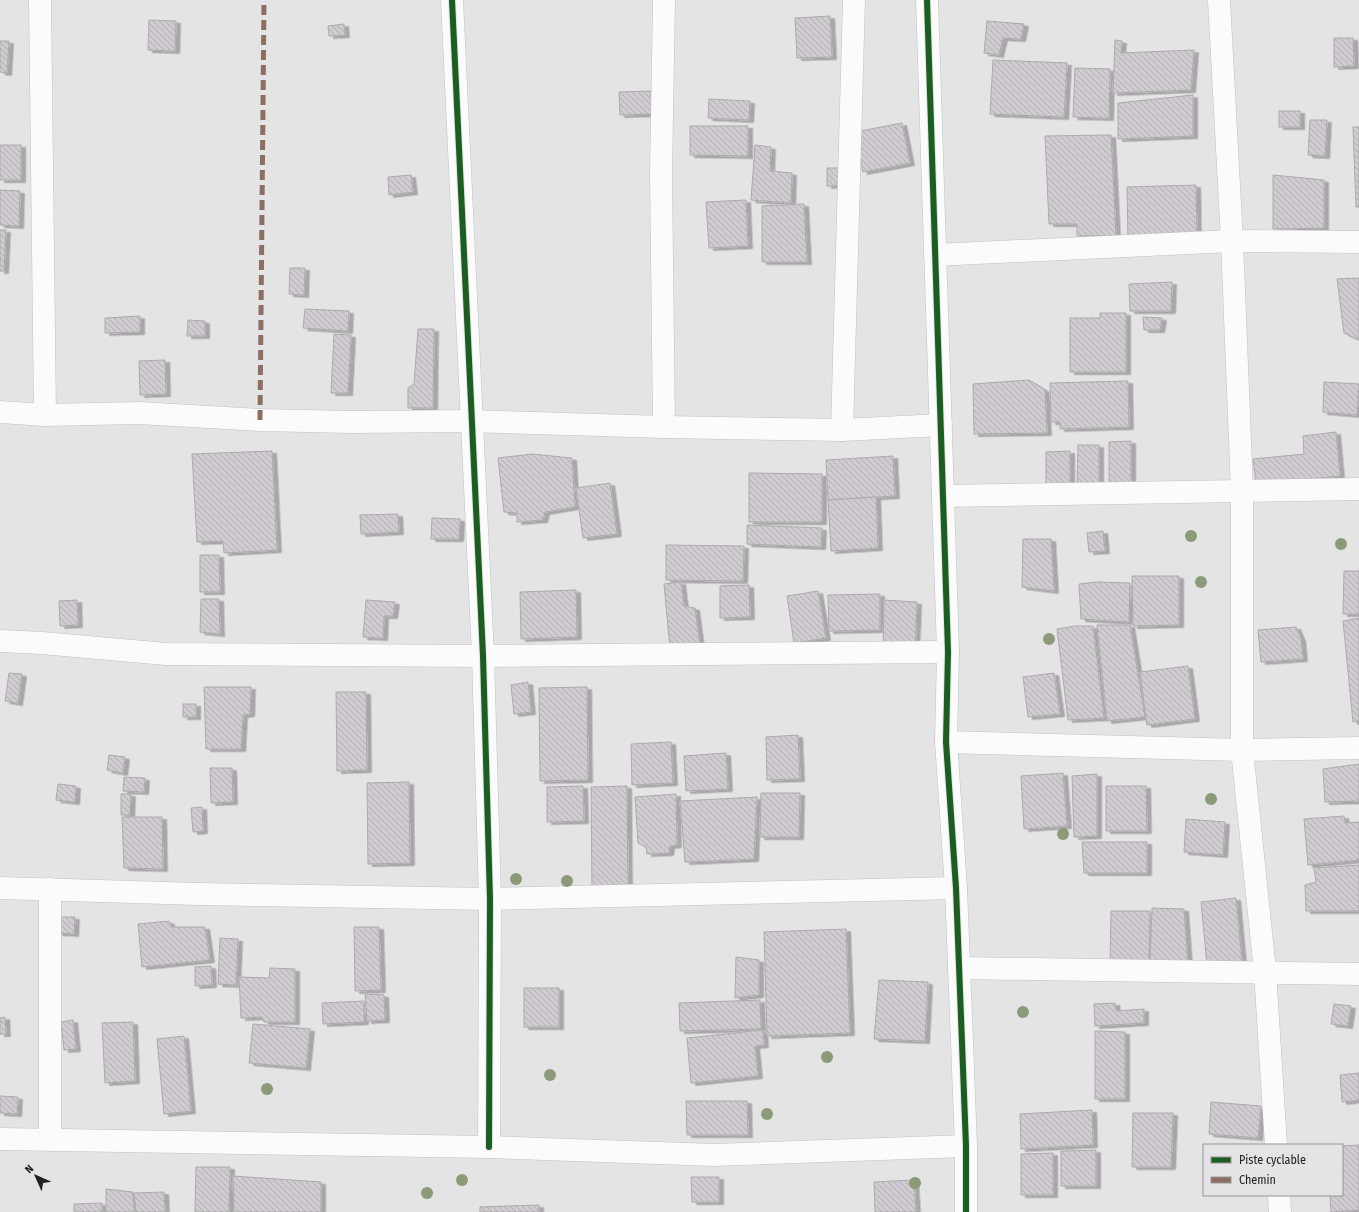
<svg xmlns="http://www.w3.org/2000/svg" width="1359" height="1212" font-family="'Fira Sans Condensed',sans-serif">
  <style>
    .building { fill: url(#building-back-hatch); stroke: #ababab; filter: url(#shadow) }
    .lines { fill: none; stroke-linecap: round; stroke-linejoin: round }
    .street-casing { stroke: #c2c1c2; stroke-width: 23 }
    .street { stroke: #fbfbfb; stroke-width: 22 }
    .quiet { stroke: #8d6e63; stroke-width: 5; stroke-dasharray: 10 5; stroke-linecap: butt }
    .cycleway-casing { stroke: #e5e3e6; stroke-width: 8 }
    .cycleway { stroke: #1b5e20; stroke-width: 6 }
    .tree { fill: #8c9a7a }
  </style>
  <defs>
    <pattern id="building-back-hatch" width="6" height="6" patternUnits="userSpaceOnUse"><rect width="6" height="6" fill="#d0cad1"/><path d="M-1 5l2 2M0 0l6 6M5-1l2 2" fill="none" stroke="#b2adb3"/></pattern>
    <filter id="shadow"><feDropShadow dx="4.5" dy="2.5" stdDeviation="0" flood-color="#0004"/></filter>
  </defs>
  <rect width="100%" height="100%" fill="#e5e4e5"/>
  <g class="building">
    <polygon points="830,16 832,57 797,58 795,18"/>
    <polygon points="149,20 176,21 175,51 148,50"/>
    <polygon points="987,21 1024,24 1021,39 1003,38 999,55 984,53"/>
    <polygon points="344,24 345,35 329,36 328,26"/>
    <polygon points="1334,38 1353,38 1354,66 1334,67"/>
    <polygon points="1115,40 1122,41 1121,53 1194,50 1191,90 1113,93"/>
    <polygon points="0,41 9,41 7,73 0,72"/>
    <polygon points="993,60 1067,63 1064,117 990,114"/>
    <polygon points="1075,68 1110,69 1109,118 1073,117"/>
    <polygon points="651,91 652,114 620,115 619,92"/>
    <polygon points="1193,95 1193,136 1118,139 1118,103"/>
    <polygon points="709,99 750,101 749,120 708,118"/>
    <rect x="1279" y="111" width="21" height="16"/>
    <polygon points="1310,120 1327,120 1325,156 1308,155"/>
    <polygon points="902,123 910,163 863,172 855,132"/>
    <polygon points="690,126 748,126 748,156 690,155"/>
    <polygon points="1353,127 1359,127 1359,207 1356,207"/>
    <polygon points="1111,135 1116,236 1077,236 1077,224 1049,224 1045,136"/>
    <rect x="0" y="145" width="21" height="35"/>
    <polygon points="755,145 771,147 770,171 792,173 791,203 751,200"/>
    <polygon points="827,168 844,168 845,185 827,186"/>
    <polygon points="411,175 413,192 389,195 388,177"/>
    <polygon points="1273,175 1324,180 1324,228 1273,229"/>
    <polygon points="1196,185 1197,240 1128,241 1127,187"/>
    <polygon points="0,190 20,191 19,226 0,225"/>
    <polygon points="746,200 748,246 709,248 706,202"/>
    <polygon points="804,204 807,262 762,262 762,206"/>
    <polygon points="0,230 6,230 4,271 0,271"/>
    <polygon points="290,268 305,268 304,295 289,294"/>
    <polygon points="1359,278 1359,340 1344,333 1337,279"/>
    <polygon points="1172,282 1171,311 1130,311 1129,284"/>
    <polygon points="305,309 349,311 348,331 303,328"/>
    <polygon points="1100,313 1126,313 1126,372 1070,372 1070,318 1100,318"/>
    <polygon points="140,316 140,332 105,333 105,318"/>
    <polygon points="1143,317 1162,318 1160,330 1144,330"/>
    <polygon points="188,320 205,321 205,336 187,336"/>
    <polygon points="418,329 434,329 433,408 408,408 408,388 414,384"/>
    <polygon points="334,334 351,335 348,393 331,393"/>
    <polygon points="165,360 166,394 140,395 139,361"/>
    <polygon points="1029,380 1045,390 1047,433 974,434 973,384"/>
    <polygon points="1128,381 1129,427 1060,429 1060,422 1051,422 1050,383"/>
    <polygon points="1324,382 1359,384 1357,415 1323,412"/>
    <polygon points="1336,432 1340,476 1256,484 1253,459 1304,454 1303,436"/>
    <polygon points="1131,441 1131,483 1109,483 1109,442"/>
    <polygon points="1078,445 1099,445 1099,486 1077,486"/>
    <polygon points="272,451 277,550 224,553 223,541 197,542 192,454"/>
    <polygon points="1070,451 1070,489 1046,489 1046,452"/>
    <polygon points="532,454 572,458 575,507 545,512 543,520 517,522 517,513 504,512 498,458"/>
    <polygon points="893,456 895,496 828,500 826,460"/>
    <polygon points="749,473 822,474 822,522 749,522"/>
    <polygon points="610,483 617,534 583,538 576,488"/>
    <polygon points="876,497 878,548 831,551 828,500"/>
    <polygon points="398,514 399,532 361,534 360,515"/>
    <polygon points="432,518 460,519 459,539 431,539"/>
    <polygon points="747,525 822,528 821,547 747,544"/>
    <polygon points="1103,531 1105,551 1089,552 1087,533"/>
    <polygon points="1023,539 1051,539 1054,591 1022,587"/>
    <polygon points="666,545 744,546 743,581 666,580"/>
    <polygon points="200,555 219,555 220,592 200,592"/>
    <polygon points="1344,571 1359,571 1359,614 1343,614"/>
    <polygon points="1132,576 1179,576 1179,625 1133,626"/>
    <polygon points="681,582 684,606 695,608 700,646 670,649 664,584"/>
    <polygon points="1096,582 1130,583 1129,622 1081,619 1079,584"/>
    <polygon points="749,585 750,617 720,618 720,586"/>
    <polygon points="576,590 577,637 521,639 520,592"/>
    <polygon points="818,591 826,638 794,643 787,596"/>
    <polygon points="880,594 880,630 829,631 828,595"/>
    <polygon points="201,599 219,599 220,634 200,632"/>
    <polygon points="77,600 78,625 60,626 59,601"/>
    <polygon points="366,600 395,602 393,616 384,616 383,638 363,637"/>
    <polygon points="884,600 917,602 915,652 883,651"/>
    <polygon points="1359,618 1359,721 1353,722 1343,621"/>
    <polygon points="1097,625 1130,625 1145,717 1107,721"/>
    <polygon points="1075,626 1093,626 1104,718 1068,720 1057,629"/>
    <polygon points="1296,627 1301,639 1303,659 1261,662 1258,630"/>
    <polygon points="1188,666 1195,719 1147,725 1140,672"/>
    <polygon points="9,673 22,674 18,703 5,701"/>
    <polygon points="1054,673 1060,714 1028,717 1023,677"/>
    <polygon points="528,682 531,712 514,714 511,685"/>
    <polygon points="204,687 251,687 250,714 243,715 241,749 206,749"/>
    <polygon points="587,687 588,780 540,781 539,688"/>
    <polygon points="336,692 366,692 367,770 337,771"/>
    <rect x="183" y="704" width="13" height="13"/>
    <polygon points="798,735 800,779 767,780 766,737"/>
    <polygon points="671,742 673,783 632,785 631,744"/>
    <polygon points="726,753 728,789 686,791 684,756"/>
    <polygon points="109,755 125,757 123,773 107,770"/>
    <polygon points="1359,764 1359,801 1325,802 1323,769"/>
    <polygon points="210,768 232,768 233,802 211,803"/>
    <polygon points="1063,773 1067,826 1024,829 1021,776"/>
    <polygon points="1097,774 1097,836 1074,837 1072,776"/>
    <polygon points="124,777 145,778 144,792 123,791"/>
    <polygon points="409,782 410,863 368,864 367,783"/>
    <polygon points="58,784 76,786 75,802 56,800"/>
    <polygon points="583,786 584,821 547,822 547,787"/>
    <polygon points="627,786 628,889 592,890 591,787"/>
    <polygon points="1106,786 1146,786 1147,831 1106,831"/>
    <polygon points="761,793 800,793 799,837 760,837"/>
    <polygon points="121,794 131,794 130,815 121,815"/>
    <polygon points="676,794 677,845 670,846 669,853 647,854 646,847 638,843 635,797"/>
    <polygon points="757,797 754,859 685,862 680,801"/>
    <polygon points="202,807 203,831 193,832 191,808"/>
    <polygon points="1344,816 1345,823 1359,822 1359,860 1308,865 1304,819"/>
    <polygon points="122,817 162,817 163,869 124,868"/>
    <polygon points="1186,819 1225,822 1223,855 1184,852"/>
    <polygon points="1082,842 1147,842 1147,873 1084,873"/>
    <polygon points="1359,865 1359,911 1306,911 1305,885 1316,882 1314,868"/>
    <polygon points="1236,898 1242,961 1207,965 1201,902"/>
    <polygon points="1152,908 1184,909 1188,964 1150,964"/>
    <polygon points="1111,911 1150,911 1149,963 1110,963"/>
    <polygon points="58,917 75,917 74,934 58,933"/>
    <polygon points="169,921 172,927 205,927 210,960 142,967 138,924"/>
    <polygon points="354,927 379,927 381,990 355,991"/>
    <polygon points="846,929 850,1033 767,1036 764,932"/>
    <polygon points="220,938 238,939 236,985 218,984"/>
    <polygon points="736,957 759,960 759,995 735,998"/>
    <polygon points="211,966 212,985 195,986 195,967"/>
    <polygon points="270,968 295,969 295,1022 264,1022 262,1017 241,1018 239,977 269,978"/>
    <polygon points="879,980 928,982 925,1041 874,1039"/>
    <rect x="524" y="988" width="35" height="39"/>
    <polygon points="365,994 384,995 385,1020 367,1021"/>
    <polygon points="760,1000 761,1029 680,1031 679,1003"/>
    <polygon points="364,1001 364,1022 323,1024 322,1003"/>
    <polygon points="1115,1003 1116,1011 1144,1009 1144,1023 1095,1026 1094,1004"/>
    <polygon points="1334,1004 1351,1006 1348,1026 1331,1024"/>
    <polygon points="5,1017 6,1034 0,1034 0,1018"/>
    <polygon points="73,1020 76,1049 64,1050 61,1022"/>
    <polygon points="133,1022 135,1081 105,1083 102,1023"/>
    <polygon points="253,1024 310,1029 306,1068 249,1063"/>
    <polygon points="763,1030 764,1045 755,1046 758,1076 691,1083 687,1038"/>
    <polygon points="1095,1031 1125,1032 1125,1099 1095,1099"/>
    <polygon points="184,1036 191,1111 164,1114 157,1039"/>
    <polygon points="1359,1073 1359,1100 1342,1102 1340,1075"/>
    <polygon points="0,1096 18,1097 17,1114 0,1113"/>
    <polygon points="686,1101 747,1101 748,1135 687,1135"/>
    <polygon points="1211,1102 1261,1106 1258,1138 1209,1134"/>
    <polygon points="1092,1110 1093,1145 1021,1149 1020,1114"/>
    <polygon points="1133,1113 1173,1113 1171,1167 1132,1167"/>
    <polygon points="1359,1145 1359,1210 1331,1212 1330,1195 1342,1195 1342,1146"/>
    <polygon points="1096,1150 1096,1186 1061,1186 1061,1151"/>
    <polygon points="1053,1153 1053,1195 1021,1195 1021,1154"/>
    <polygon points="196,1167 230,1167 229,1212 195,1212"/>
    <polygon points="233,1176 321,1182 321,1212 234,1212"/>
    <polygon points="691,1177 719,1177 719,1202 692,1202"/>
    <polygon points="914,1180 916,1212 875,1212 874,1182"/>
    <polygon points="106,1189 133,1192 134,1212 106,1212"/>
    <polygon points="164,1192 165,1212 136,1212 134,1193"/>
    <polygon points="102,1203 102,1212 74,1212 74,1204"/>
    <polygon points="539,1205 539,1212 480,1212 480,1207"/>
  </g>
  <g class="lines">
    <defs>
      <g id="street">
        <polyline points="40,0 45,415"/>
        <polyline points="452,0 483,656 490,899 489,1147"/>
        <polyline points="664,0 661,173 664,427"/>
        <polyline points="927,0 948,652 946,742 956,888 966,1146 966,1212"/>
        <polyline points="1219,0 1232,241 1242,490 1242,750 1265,971 1276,1145"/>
        <polyline points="935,255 1232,241 1359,242"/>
        <polyline points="0,412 45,415 139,413 260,420 352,422 471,421 664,427 842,430 941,425"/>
        <polyline points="842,430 854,0"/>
        <polyline points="943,496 1359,489"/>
        <polyline points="0,641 42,643 166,654 483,656 948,652"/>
        <polyline points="946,742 1242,750 1359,748"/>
        <polyline points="0,888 199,894 490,899 956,888"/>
        <polyline points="959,968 1359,974"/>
        <polyline points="0,1139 489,1147 715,1155 966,1146"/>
        <polyline points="50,1140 50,889"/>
        <polyline points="1279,1195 1280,1212"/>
      </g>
    </defs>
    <use href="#street" class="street-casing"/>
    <use href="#street" class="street"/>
    <polyline class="quiet" points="260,420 264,0"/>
    <defs>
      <g id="cycleway">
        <polyline points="452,0 483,656 490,899 489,1147"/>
        <polyline points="927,0 948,652 946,742 956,888 966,1146 966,1212"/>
      </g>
    </defs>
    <use href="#cycleway" class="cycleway-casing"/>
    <use href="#cycleway" class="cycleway"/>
  </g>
  <g class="tree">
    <circle cx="1191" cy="536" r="6"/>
    <circle cx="1341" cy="544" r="6"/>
    <circle cx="1201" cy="582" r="6"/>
    <circle cx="1049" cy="639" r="6"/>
    <circle cx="1211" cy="799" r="6"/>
    <circle cx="1063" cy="834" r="6"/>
    <circle cx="516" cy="879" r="6"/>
    <circle cx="567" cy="881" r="6"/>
    <circle cx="1023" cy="1012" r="6"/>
    <circle cx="827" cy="1057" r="6"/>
    <circle cx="550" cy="1075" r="6"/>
    <circle cx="267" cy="1089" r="6"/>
    <circle cx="767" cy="1114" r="6"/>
    <circle cx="462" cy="1180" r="6"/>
    <circle cx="915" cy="1183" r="6"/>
    <circle cx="427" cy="1193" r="6"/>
  </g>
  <rect x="1203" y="1144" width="140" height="52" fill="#e5e3e6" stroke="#979598"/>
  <rect x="1211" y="1157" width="20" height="6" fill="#1b5e20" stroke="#979598"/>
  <text x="1239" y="1164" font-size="12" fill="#212122">Piste cyclable</text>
  <rect x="1211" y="1177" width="20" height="6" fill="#8d6e63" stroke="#979598"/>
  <text x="1239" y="1184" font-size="12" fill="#212122">Chemin</text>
  <g transform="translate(36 1176) rotate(315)" stroke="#e5e3e6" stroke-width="3" paint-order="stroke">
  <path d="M0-3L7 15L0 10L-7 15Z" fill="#212122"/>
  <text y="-6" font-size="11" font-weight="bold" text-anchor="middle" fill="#212122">N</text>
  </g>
</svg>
